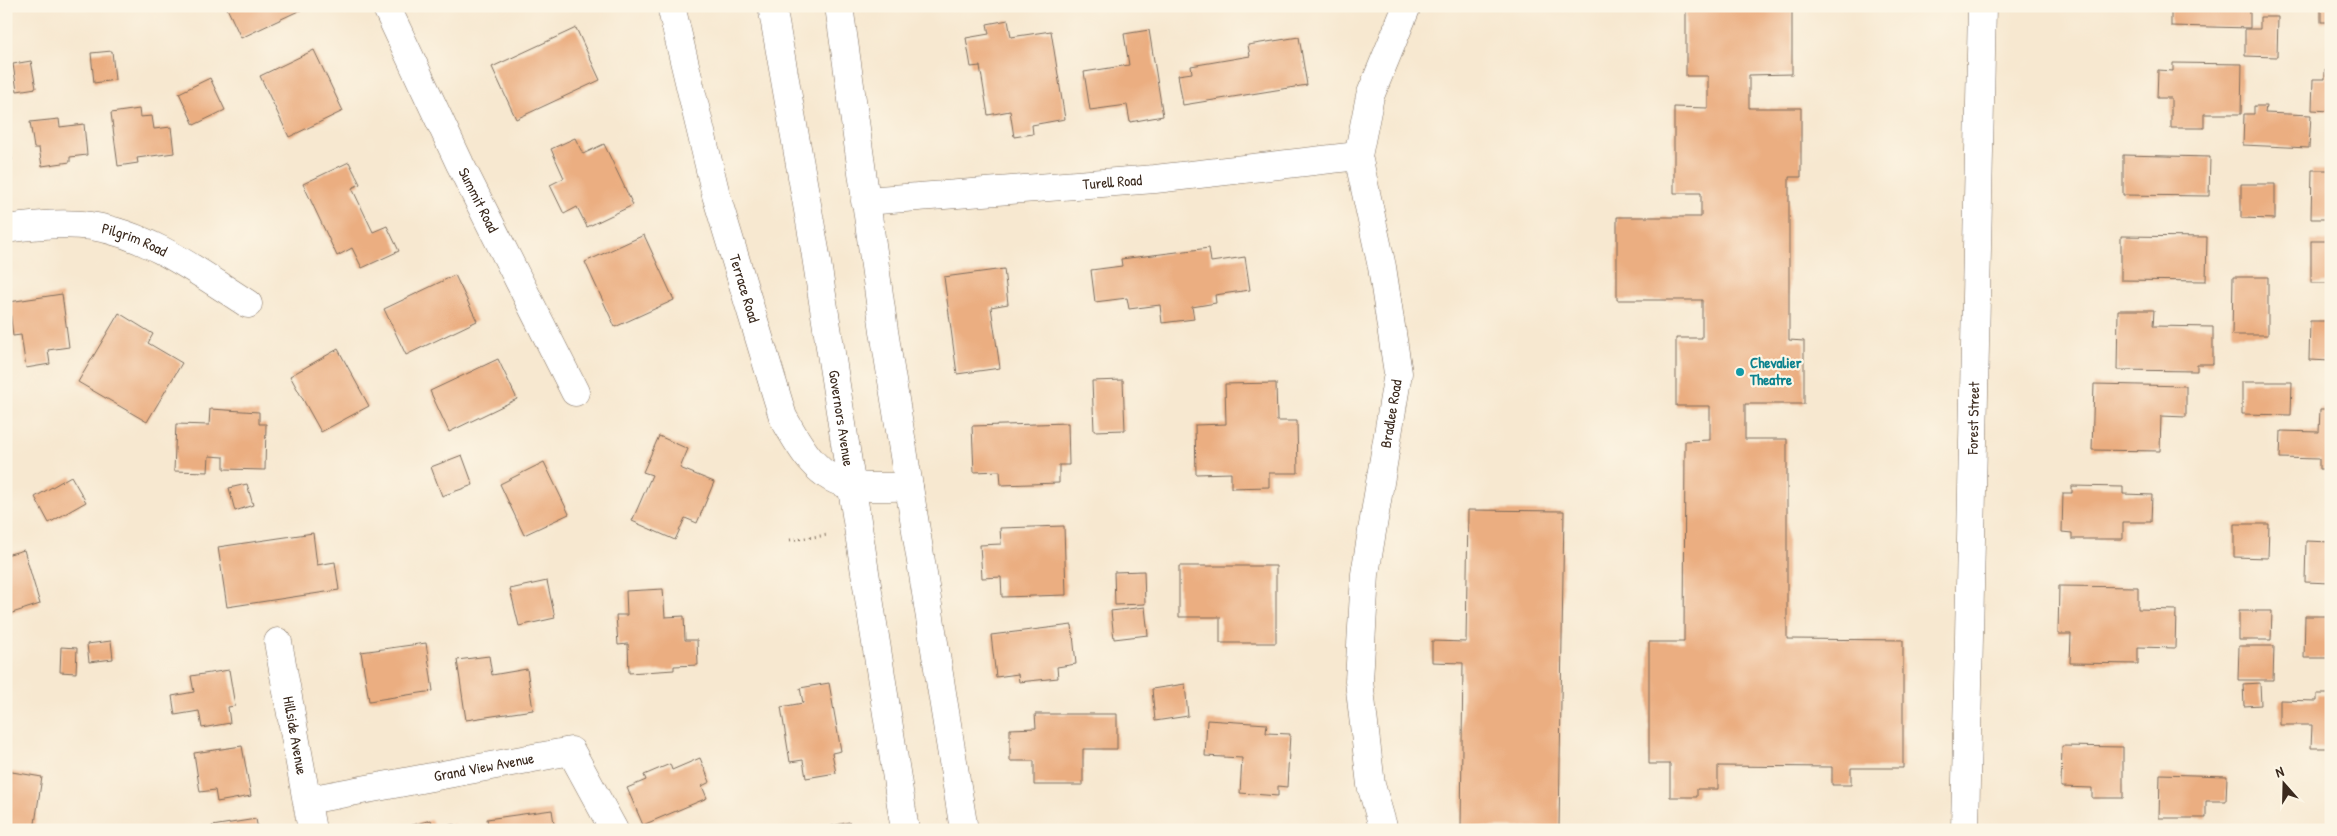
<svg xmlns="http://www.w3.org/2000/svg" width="2337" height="836" font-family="'Patrick Hand',sans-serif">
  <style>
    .building { fill: #ebae81 }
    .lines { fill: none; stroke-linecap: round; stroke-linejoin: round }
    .minor-casing { stroke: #7d6c5c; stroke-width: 29 }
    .tertiary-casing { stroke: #7d6c5c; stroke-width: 29 }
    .path { stroke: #7d6c5c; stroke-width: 3; stroke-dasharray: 1 4; stroke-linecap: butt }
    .minor { stroke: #fff; stroke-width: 28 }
    .tertiary { stroke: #fff; stroke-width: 28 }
    .culture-dot { fill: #0f9aa8; stroke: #fcf5e5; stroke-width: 2 }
    .labels { text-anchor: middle; stroke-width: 4.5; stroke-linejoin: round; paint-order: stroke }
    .street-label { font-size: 15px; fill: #3b2a1e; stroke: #fcf5e5 }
    .culture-label { font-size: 15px; font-weight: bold; fill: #0d838f; stroke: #fcf5e5; text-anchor: start }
  </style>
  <rect width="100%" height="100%" fill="#fcf5e5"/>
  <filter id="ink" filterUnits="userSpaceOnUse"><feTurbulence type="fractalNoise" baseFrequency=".02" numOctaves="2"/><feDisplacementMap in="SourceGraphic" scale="10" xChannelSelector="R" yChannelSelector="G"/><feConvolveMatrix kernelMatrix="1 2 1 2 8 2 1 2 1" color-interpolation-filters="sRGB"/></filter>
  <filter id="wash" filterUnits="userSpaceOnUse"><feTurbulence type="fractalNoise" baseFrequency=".0096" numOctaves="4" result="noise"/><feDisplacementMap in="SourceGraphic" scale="20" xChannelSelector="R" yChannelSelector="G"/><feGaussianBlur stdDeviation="1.12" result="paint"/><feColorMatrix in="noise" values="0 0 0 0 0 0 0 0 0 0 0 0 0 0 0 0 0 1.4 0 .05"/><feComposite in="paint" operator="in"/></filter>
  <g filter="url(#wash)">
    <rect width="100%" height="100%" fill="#f7e8d0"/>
    <g id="blocks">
      <g class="building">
        <polygon points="226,6 309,6 241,38"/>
        <polygon points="1686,6 1792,6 1792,74 1749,75 1749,108 1801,108 1801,177 1789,177 1789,340 1804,341 1804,404 1745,404 1745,439 1787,439 1787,639 1903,640 1903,768 1851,768 1851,785 1832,785 1832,767 1718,766 1718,789 1697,789 1697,797 1670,797 1670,764 1649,764 1649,642 1684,642 1685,441 1710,440 1710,406 1676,406 1676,338 1702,338 1702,300 1617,300 1617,217 1701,217 1701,193 1674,193 1674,107 1708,108 1708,76 1686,76"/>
        <polygon points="2171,6 2250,6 2250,28 2171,26"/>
        <rect x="2321" y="6" width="10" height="16"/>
        <polygon points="2260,17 2278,17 2277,57 2245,56 2245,29 2260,29"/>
        <polygon points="1008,20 1011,37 1051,31 1065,119 1032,125 1033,134 1014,137 1010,111 988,115 980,66 971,67 966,38 989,34 987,24"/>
        <polygon points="576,28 600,80 516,119 492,67"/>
        <polygon points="1149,30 1163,116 1130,122 1127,105 1090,110 1084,72 1129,65 1124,34"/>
        <polygon points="1299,37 1307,85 1183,105 1178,75 1192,73 1191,66 1250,56 1248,45"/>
        <polygon points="314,50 343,111 289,137 260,76"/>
        <polygon points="112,51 115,80 94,83 91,53"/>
        <polygon points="31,61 36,88 17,91 13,64"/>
        <polygon points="2173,63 2242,64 2241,114 2204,114 2204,128 2171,128 2171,98 2157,98 2158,70 2173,71"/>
        <polygon points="2325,70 2331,70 2331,111 2312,110 2313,79 2325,79"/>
        <polygon points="210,78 225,110 194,125 179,93"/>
        <polygon points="2254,106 2266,106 2265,113 2311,115 2309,148 2243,145 2244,114 2254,114"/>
        <polygon points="139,109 140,117 152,116 154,129 171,127 174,153 137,158 138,163 118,166 111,113"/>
        <polygon points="59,119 60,127 84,124 87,155 70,157 70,162 42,166 39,148 34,148 30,122"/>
        <polygon points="6,130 12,160 6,161"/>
        <polygon points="575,138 583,154 604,144 633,205 587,227 577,207 564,214 550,185 564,178 551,149"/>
        <polygon points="2123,155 2210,157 2209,196 2123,195"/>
        <polygon points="349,162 360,184 352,188 373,232 387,226 399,251 362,268 352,248 337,256 303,184"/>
        <polygon points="2312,170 2331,170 2331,219 2311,219"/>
        <polygon points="2241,184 2275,184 2275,219 2241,218"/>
        <polygon points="644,235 674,300 615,327 585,262"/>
        <polygon points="2121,236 2207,237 2206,281 2121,280"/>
        <rect x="2311" y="241" width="20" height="42"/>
        <polygon points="1209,248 1211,262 1245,257 1250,290 1215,295 1216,303 1192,307 1194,319 1162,323 1160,305 1129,309 1127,298 1095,302 1091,270 1122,266 1121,259"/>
        <polygon points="1004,269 1008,304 991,307 1000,368 957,374 944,277"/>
        <polygon points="455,275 477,321 406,355 384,309"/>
        <polygon points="2233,277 2268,277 2268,335 2232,335"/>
        <polygon points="62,294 69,347 48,350 50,364 26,368 21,335 13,336 9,302"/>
        <polygon points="2118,310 2154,310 2153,326 2213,327 2213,364 2197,364 2197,371 2117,370"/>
        <polygon points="119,313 153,334 148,343 182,363 147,422 78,382"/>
        <polygon points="2310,321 2331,321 2331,361 2309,360"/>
        <polygon points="338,349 369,406 321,432 290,376"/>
        <polygon points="498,359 517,399 449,432 430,391"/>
        <polygon points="1123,380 1125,430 1094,431 1092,381"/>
        <polygon points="2242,382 2292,382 2291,415 2242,414"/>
        <polygon points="1276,383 1277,421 1297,421 1298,473 1269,473 1269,487 1231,488 1231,473 1196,474 1195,425 1226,424 1225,384"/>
        <polygon points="2094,384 2186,386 2186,417 2161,416 2160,451 2092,450"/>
        <polygon points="210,409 259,412 259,424 266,424 265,470 224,469 224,457 209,456 208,472 174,471 176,424 209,425"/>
        <polygon points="2320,409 2331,409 2331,469 2319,469 2319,459 2280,458 2281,431 2319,432"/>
        <polygon points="1068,423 1069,465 1059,465 1059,483 1001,485 1000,471 974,472 972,426"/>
        <polygon points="659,436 688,449 680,468 714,482 697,523 685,518 675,540 632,521 652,475 643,472"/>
        <polygon points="462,455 473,485 442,496 431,467"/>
        <polygon points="544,462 569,514 524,535 500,484"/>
        <polygon points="71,476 86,502 49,523 35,497"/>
        <polygon points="247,484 253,505 235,511 229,488"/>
        <polygon points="2072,486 2123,487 2123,494 2152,495 2151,522 2123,522 2123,539 2072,539 2072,533 2062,532 2063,493 2072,493"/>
        <polygon points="1468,510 1564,511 1559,828 1461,827 1463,663 1432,662 1432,641 1466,642"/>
        <polygon points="2234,524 2269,524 2268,558 2234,557"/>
        <polygon points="1064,526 1066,595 1002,597 1001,577 982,578 980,545 1001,544 1000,528"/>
        <polygon points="313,533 317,565 335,562 339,590 227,607 218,547"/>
        <polygon points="2306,541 2331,542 2331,583 2305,582"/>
        <polygon points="24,550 40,604 6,615 6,555"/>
        <polygon points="1179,566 1276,566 1276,643 1220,643 1220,617 1179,617"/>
        <polygon points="1144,571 1145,604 1115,605 1114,572"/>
        <polygon points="547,581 555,618 519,626 510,589"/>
        <polygon points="2059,586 2138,587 2138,609 2176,610 2175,648 2138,647 2138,664 2070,663 2071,634 2058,634"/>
        <polygon points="663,589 665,617 684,616 685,640 697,640 698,665 674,666 674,670 629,673 628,644 618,645 616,615 627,615 626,591"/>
        <polygon points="1145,607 1148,635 1114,639 1111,611"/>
        <polygon points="2239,611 2272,611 2271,640 2239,640"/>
        <polygon points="2305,616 2331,616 2331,658 2304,658"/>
        <polygon points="1072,625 1076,664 1057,667 1058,678 1019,682 1018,674 996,677 991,635"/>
        <polygon points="111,641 113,659 89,662 87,644"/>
        <polygon points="426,643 433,691 369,701 361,652"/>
        <polygon points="2239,646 2274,646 2273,680 2238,680"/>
        <polygon points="61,647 77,648 76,673 60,672"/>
        <polygon points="489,656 492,675 527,669 533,710 466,720 457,660"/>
        <polygon points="229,670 235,706 228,707 230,723 202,728 199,711 175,715 172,696 194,692 191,676"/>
        <polygon points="829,683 841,751 832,753 836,773 806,778 803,760 790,762 781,707 803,703 800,688"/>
        <polygon points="2260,683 2261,705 2244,706 2243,684"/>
        <polygon points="1185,684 1188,716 1155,721 1152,689"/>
        <polygon points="2317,694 2331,694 2331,748 2311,748 2312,725 2280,725 2280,700 2317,701"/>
        <polygon points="1035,714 1117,714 1117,749 1083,749 1083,785 1034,785 1034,761 1010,761 1010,729 1036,728"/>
        <polygon points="1207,720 1267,724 1266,733 1290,734 1287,787 1278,786 1278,796 1240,793 1242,758 1205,756"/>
        <polygon points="242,746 251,796 217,802 215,790 200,792 194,753"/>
        <polygon points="2062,746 2123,747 2123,798 2092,798 2092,788 2061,787"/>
        <polygon points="700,758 710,782 702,786 707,798 643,825 627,788 646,780 644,775 670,764 672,770"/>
        <polygon points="6,771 42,777 34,830 6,830"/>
        <polygon points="2160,774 2227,776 2226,801 2206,801 2206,818 2159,818"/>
        <polygon points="552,810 555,830 489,830 487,819"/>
        <polygon points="256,819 258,830 212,830 212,826"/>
        <polygon points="431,820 435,830 398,830 398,829"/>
        <polygon points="849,822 851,830 820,830 820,829"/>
        <polygon points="454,824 456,830 436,830 436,829"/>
      </g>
    </g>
  </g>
  <g filter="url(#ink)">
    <use href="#blocks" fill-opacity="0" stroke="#7d6c5c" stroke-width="1"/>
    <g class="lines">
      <defs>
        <g id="minor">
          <path id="s1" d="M 386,6 L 460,164 L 575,392"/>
          <path id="s2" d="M 671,6 L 716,195 L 783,417 C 799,445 816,479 851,485 C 869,489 891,486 909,487"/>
          <path id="s3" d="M 865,201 L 1155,179 L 1358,156"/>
          <path id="s4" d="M 6,229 C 34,225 63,222 91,226 C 150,235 198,272 248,304"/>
          <path id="s5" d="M 278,642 L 312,830"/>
          <path id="s6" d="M 308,800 L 571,751 L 614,830"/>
          <path id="s7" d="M 1384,830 L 1371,785 L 1359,681 L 1365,574 L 1398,373 L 1382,267 L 1358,156 L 1370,96 L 1407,6"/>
        </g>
        <g id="tertiary">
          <path id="s8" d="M 772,6 L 815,250 L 905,830"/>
          <polyline points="839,6 884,331 964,830"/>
          <path id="s9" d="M 1965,830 L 1982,6"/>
        </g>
      </defs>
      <use href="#minor" class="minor-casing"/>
      <use href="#tertiary" class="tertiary-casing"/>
      <polyline class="path" points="790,540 828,535"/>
      <use href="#minor" class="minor"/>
      <use href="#tertiary" class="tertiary"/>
    </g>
  </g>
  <circle class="culture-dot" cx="1740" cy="372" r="5"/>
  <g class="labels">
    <g class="street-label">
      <text dy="5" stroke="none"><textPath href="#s3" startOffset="248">Turell Road</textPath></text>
      <text dy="5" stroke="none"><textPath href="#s1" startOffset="215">Summit Road</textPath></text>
      <text dy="5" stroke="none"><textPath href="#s4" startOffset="131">Pilgrim Road</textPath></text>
      <text dy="5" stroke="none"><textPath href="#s2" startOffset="292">Terrace Road</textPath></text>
      <text dy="5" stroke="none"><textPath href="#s7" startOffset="421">Bradlee Road</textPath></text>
      <text dy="5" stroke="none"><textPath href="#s8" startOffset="418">Governors Avenue</textPath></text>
      <text dy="5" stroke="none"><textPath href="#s9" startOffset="412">Forest Street</textPath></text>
      <text dy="5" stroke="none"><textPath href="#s5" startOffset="95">Hillside Avenue</textPath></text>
      <text dy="5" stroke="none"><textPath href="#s6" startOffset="179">Grand View Avenue</textPath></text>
    </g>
    <g class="culture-label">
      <text x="1750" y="368">Chevalier<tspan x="1750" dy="17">Theatre</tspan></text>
    </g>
  </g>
  <rect width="2337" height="836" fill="none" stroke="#fcf5e5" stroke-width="25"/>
  <g transform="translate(2284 784) rotate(340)" stroke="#fcf5e5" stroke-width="4" paint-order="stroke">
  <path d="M0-4L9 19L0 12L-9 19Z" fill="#3b2a1e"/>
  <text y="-8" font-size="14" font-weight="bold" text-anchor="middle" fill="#3b2a1e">N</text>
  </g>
</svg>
